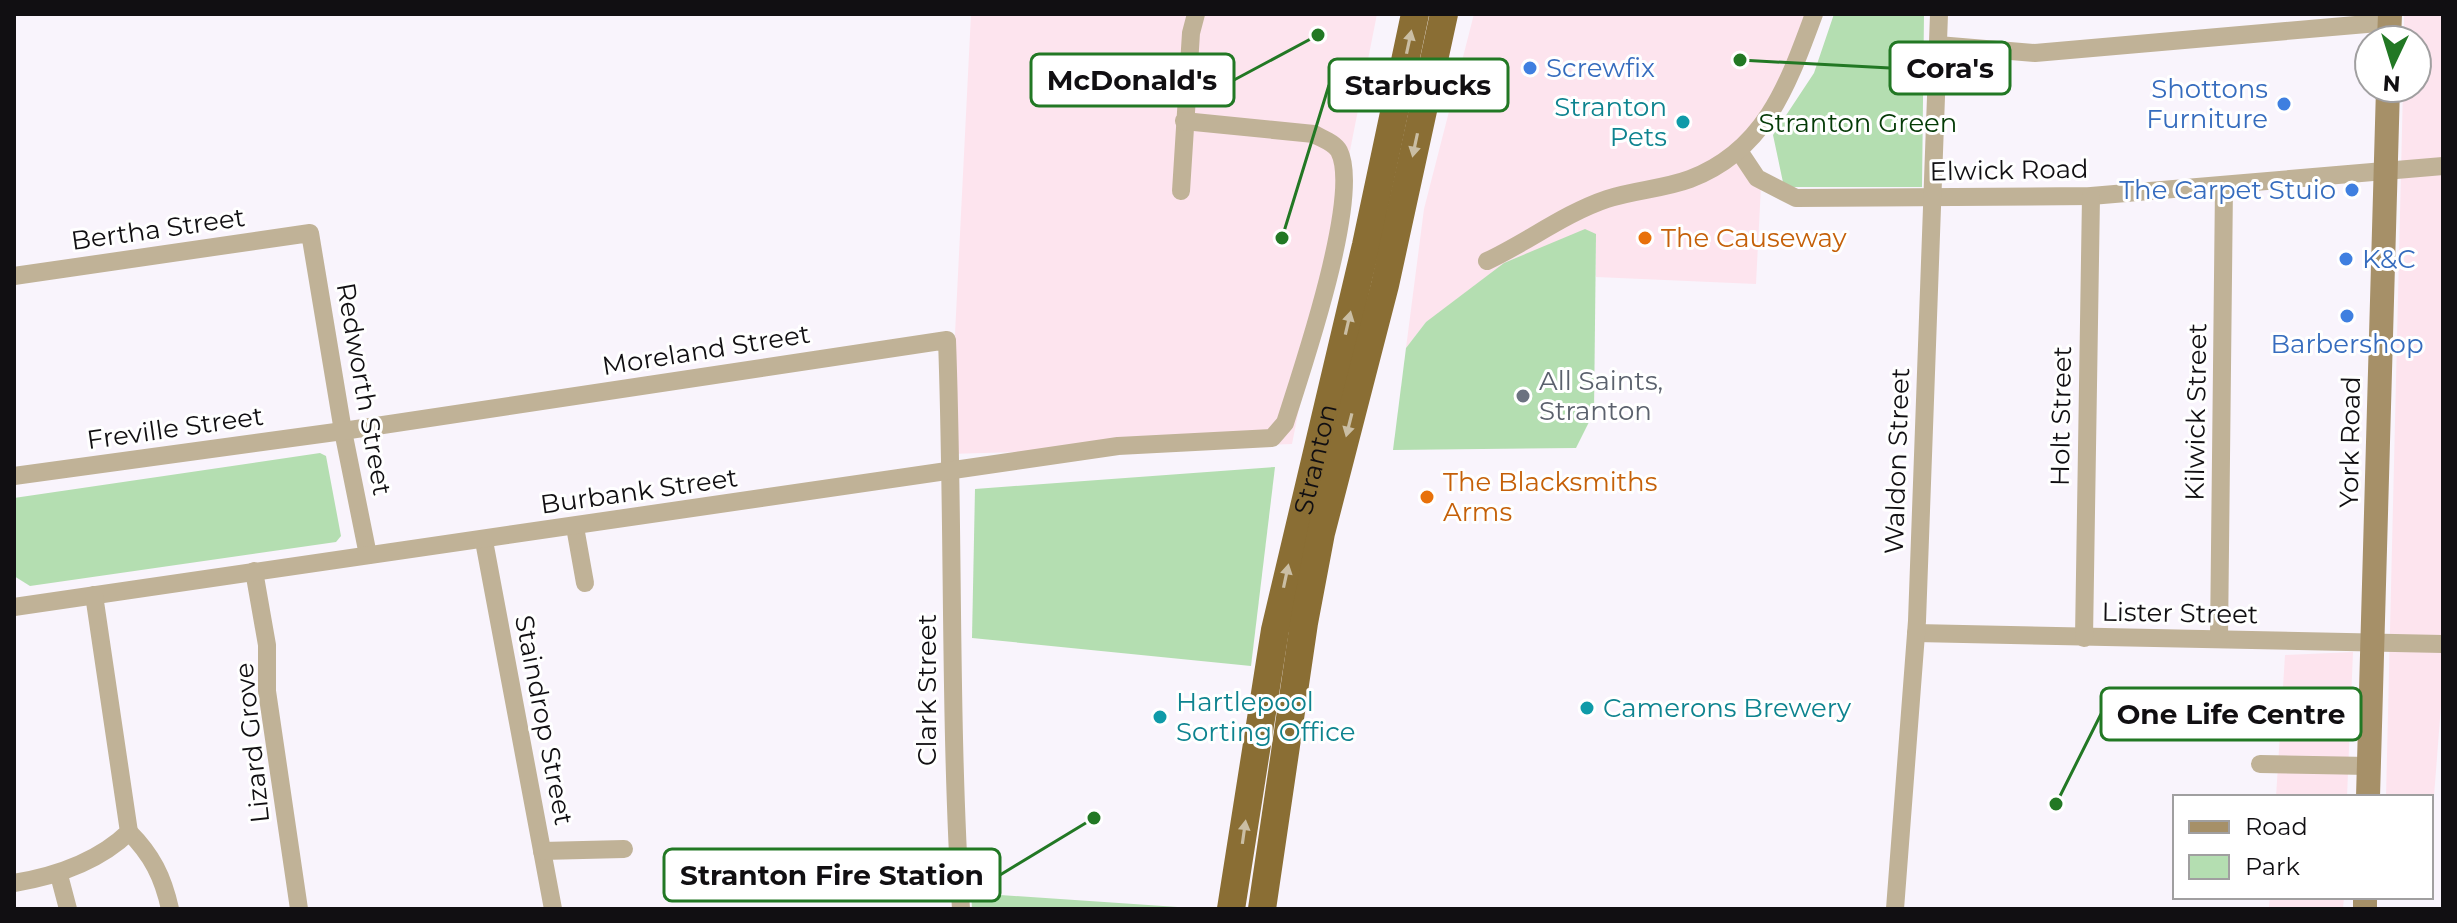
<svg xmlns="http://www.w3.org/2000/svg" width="2457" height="923" font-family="Montserrat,sans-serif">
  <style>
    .commercial { fill: #fde4ee }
    .green { fill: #b4deb1 }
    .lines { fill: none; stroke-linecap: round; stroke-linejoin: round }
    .minor { stroke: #c0b297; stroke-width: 18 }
    .secondary { stroke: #a69068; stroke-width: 24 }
    .trunk { stroke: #8a6e34; stroke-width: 28 }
    .oneway { fill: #cabea4 }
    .shop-dot { fill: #3f7fe0; stroke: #fff; stroke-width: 3 }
    .culture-dot { fill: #0f9aa8; stroke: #fff; stroke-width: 3 }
    .food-dot { fill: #e8710a; stroke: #fff; stroke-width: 3 }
    .worship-dot { fill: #6b7280; stroke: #fff; stroke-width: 3 }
    .labels { text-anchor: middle; stroke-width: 6; stroke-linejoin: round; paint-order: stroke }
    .shop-label { font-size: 26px; fill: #366cbe; stroke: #fff; text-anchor: start }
    .culture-label { font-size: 26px; fill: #0d838f; stroke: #fff; text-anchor: start }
    .park-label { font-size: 26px; fill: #043a06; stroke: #fff }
    .street-label { font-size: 26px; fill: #110f12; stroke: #fff }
    .food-label { font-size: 26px; fill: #c56008; stroke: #fff; text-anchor: start }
    .worship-label { font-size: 26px; fill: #5b616d; stroke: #fff; text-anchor: start }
    .leader { fill: none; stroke: #227824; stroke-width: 3 }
    .callout-dot { fill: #227824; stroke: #fff; stroke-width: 3 }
    .callout { fill: #fff; stroke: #227824; stroke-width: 3 }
    .callout-label { font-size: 28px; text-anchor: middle; font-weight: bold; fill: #110f12 }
  </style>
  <rect width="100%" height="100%" fill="#f9f4fc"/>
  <g class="commercial">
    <polygon points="971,14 1377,14 1292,444 949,454"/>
    <polygon points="1474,14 1814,14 1740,151 1761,186 1756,284 1596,277 1596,234 1426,322 1406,348 1424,209"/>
    <polygon points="2404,14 2443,14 2443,680 2431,835 2431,797 2386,797 2403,88 2417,88 2417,40 2404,40"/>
    <polygon points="2353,652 2347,797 2276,797 2285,655"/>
    <polygon points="2270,897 2344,897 2343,909 2269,909"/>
  </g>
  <g class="green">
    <polygon points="1834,14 1924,14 1922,187 1784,187 1773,135 1814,73"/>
    <polygon points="1585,229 1596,234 1594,412 1576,448 1393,450 1406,348 1426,322 1504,263"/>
    <polygon points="320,453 326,456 341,536 336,542 30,586 14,576 14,498"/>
    <polygon points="1275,467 1251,666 972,638 975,489"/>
    <polygon points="971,893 1207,909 972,909"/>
  </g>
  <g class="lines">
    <g class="minor">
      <polyline points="1938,45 2035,53 2390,22"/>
      <polyline points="1739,151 1757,178 1796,198 2091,196 2443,166"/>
      <polyline points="1181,191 1191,33 1196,14"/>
      <path d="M 1487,261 C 1526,243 1565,213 1607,199 C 1634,190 1663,189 1690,179 C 1766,150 1788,84 1814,14"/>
      <polyline points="14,276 310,233 343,431 368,555"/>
      <path d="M 14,476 L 343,431 L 947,340 C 954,530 949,720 961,909"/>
      <polyline points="575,527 585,583"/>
      <polyline points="484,541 553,909"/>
      <polyline points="254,571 267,645 267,691 299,909"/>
      <path d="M 14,607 L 1118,446 L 1272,438 L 1285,423 C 1301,372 1362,196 1339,151 C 1334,142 1322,139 1314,134 L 1184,121"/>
      <polyline points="1916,633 2443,644"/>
      <polyline points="2084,638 2091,196"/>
      <polyline points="2219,639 2224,186"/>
      <polyline points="2260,764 2369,766"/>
      <path d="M 129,832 C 152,855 163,877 170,909"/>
      <polyline points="542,851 624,849"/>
      <polyline points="59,875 68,909"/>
      <path d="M 14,883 C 56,876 98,862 129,832 L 94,595"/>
      <polyline points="1895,909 1917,621 1939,14"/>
    </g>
    <g class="secondary">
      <polyline points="2389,40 2390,14"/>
      <polyline points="2368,797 2388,88"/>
      <polyline points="2365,909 2365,897"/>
    </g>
    <g class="trunk">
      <path id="s1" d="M 1231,909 L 1275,630 L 1366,245 L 1415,14"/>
      <polyline points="1262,909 1304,623 1321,533 1385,285 1444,14"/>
    </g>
  </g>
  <defs><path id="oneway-solid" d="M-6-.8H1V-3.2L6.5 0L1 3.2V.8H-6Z" transform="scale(2)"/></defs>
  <g class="oneway">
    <use href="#oneway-solid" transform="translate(1409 42) rotate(-78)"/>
    <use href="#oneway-solid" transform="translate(1415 145) rotate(102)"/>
    <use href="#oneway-solid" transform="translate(1348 323) rotate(-77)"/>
    <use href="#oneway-solid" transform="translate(1349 425) rotate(104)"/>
    <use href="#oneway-solid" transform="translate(1286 576) rotate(-78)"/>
    <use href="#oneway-solid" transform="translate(1244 832) rotate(-82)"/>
  </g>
  <g class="shop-dot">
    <circle cx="1530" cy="68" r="8"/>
    <circle cx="2284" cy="104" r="8"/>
    <circle cx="2352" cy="190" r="8"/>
    <circle cx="2346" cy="259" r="8"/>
    <circle cx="2347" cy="316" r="8"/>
  </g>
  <g class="culture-dot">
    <circle cx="1683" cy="122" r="8"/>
    <circle cx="1587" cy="708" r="8"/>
    <circle cx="1160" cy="717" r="8"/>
  </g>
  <g class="food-dot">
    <circle cx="1645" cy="238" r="8"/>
    <circle cx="1427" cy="497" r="8"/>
  </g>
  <circle class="worship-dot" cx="1523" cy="396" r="8"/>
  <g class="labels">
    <g class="shop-label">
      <text x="1546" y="77">Screwfix</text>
      <text x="2268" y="98" text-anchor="end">Shottons<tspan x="2268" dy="30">Furniture</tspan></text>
      <text x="2336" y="199" text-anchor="end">The Carpet Stuio</text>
      <text x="2362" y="268">K&amp;C</text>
      <text x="2347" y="353" text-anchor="middle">Barbershop</text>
    </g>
    <g class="culture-label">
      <text x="1667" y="116" text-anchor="end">Stranton<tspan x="1667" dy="30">Pets</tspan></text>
      <text x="1176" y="711">Hartlepool<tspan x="1176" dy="30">Sorting Office</tspan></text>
      <text x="1603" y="717">Camerons Brewery</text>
    </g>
    <g class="park-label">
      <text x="1858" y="132">Stranton Green</text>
    </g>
    <g class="street-label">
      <text transform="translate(2009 170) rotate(-1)" y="9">Elwick Road</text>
      <text transform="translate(158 229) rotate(-8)" y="9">Bertha Street</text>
      <text transform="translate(706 350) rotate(-9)" y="9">Moreland Street</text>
      <text transform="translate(364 389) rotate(80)" y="9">Redworth Street</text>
      <text transform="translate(2196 412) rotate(-89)" y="9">Kilwick Street</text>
      <text transform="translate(2061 416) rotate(-89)" y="9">Holt Street</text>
      <text transform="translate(175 428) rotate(-8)" y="9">Freville Street</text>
      <text transform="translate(2350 442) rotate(-89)" y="9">York Road</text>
      <text dy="9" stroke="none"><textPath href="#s1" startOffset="458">Stranton</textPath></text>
      <text transform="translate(1897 461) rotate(-88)" y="9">Waldon Street</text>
      <text transform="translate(639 491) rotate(-8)" y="9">Burbank Street</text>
      <text transform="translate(2180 613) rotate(1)" y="9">Lister Street</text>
      <text transform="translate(927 690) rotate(-90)" y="9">Clark Street</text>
      <text transform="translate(544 720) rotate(79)" y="9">Staindrop Street</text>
      <text transform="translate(252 743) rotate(-96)" y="9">Lizard Grove</text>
    </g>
    <g class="food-label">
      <text x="1661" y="247">The Causeway</text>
      <text x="1443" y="491">The Blacksmiths<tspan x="1443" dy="30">Arms</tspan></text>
    </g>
    <g class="worship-label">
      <text x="1539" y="390">All Saints,<tspan x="1539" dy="30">Stranton</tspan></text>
    </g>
  </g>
  <path class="leader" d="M1740 60L1890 68M1318 35L1234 80M1282 238L1329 85M2056 804L2101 714M1094 818L1000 875"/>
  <g class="callout-dot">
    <circle cx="1740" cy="60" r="8"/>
    <circle cx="1318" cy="35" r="8"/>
    <circle cx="1282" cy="238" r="8"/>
    <circle cx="2056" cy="804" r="8"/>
    <circle cx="1094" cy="818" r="8"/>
  </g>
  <g class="callout">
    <rect x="1890" y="42" width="120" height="52" rx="8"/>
    <rect x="1031" y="54" width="203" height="52" rx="8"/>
    <rect x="1329" y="59" width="179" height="52" rx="8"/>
    <rect x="2101" y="688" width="260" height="52" rx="8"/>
    <rect x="664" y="849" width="336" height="52" rx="8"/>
  </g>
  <g class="callout-label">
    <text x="1950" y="78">Cora's</text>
    <text x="1132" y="90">McDonald's</text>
    <text x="1418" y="95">Starbucks</text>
    <text x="2231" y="724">One Life Centre</text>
    <text x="832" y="885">Stranton Fire Station</text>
  </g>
  <rect width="2457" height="923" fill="none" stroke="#110f12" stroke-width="32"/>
  <rect x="2173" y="795" width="260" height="104" fill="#ffffff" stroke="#a09fa0" stroke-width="2"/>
  <rect x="2189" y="821" width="40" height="12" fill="#a69068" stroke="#a09fa0" stroke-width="2"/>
  <text x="2245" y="835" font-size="24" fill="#110f12">Road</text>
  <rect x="2189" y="855" width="40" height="24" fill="#b4deb1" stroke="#a09fa0" stroke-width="2"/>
  <text x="2245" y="875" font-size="24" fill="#110f12">Park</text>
  <g transform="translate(2393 64) rotate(184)"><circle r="38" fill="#ffffff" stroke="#a09fa0" stroke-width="2"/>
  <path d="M0-6L14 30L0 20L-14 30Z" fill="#227824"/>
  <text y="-12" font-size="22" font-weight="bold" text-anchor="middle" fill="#110f12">N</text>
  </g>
</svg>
